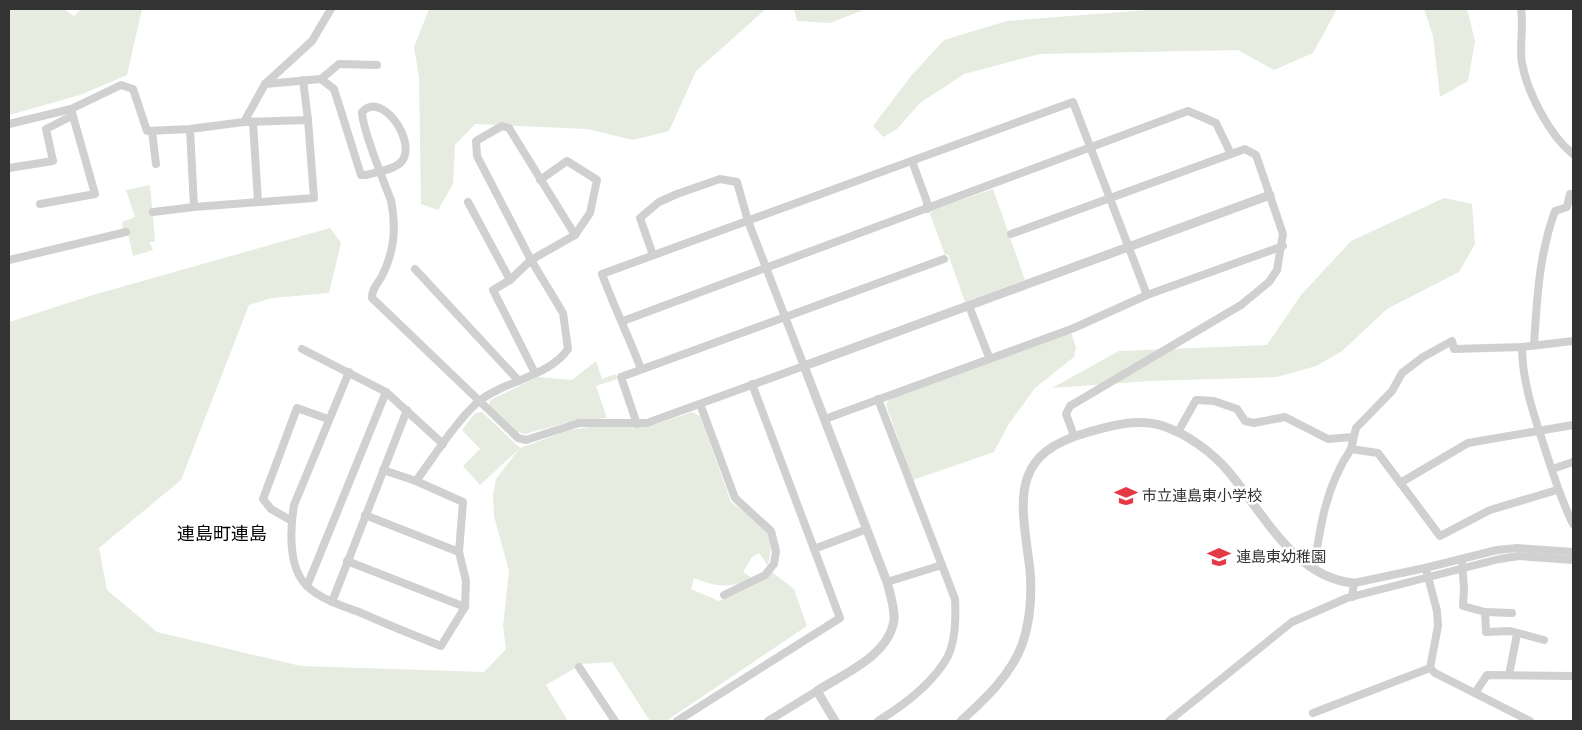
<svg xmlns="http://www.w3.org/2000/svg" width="1582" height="730" font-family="Jost,'Noto Sans JP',sans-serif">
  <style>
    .green { fill: #e6ecdf }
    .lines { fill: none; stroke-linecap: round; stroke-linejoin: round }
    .minor { stroke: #d0d0d0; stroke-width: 8 }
    .tertiary { stroke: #d0d0d0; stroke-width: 9 }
    .labels { text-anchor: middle; stroke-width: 5; stroke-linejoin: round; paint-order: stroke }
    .poi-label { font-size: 15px; fill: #333; stroke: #fff; text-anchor: start }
    .quarter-label { font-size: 18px; fill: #000; stroke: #fff }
  </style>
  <rect width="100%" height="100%" fill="#fff"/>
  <g class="green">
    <polygon points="9,9 64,9 74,16 81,9 142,9 127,75 80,95 9,115"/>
    <polygon points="429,9 766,9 696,71 669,131 633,140 587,129 475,124 455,145 453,184 438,210 421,204 419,77 414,47"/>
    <polygon points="794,9 866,9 830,23 797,21"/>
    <polygon points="1160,9 1337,9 1313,53 1274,70 1238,50 1040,54 964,74 920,103 897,129 883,137 873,126 911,76 944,40 1007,21"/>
    <polygon points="1424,9 1467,9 1475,41 1468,81 1440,97 1433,36"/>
    <polygon points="150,185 155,242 149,242 153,250 133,256 127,229 123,230 122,222 135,217 126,190"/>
    <polygon points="993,189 1025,280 965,302 948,254 945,255 930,214 932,210"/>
    <polygon points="1444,198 1472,204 1475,244 1459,272 1387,309 1341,352 1316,366 1277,377 1149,381 1052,388 1119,351 1267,345 1301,295 1351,241"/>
    <path d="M 330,228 L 341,243 L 329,293 L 272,298 L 249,305 L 181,480 L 99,548 L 107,590 L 157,632 L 301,666 L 484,672 L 506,649 L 503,626 L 509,571 L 494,516 L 493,495 L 496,479 L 519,449 L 480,485 L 463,466 L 480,449 L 462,430 L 475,413 L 482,412 L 520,448 L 570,430 L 589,427 L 648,427 L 692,412 L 700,416 L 731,502 L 757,521 L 768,534 L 771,549 L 768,566 L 759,553 L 752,557 L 743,572 L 752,578 C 728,589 718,587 694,578 L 691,589 L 719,601 L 764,580 L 772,572 L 794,589 L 807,626 L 666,721 L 650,721 L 612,662 L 582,664 L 546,685 L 568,721 L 9,721 L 9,322 L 93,295 Z"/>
    <polygon points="1071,332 1076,348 1074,357 1035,388 1008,425 994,452 913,480 886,405 889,399"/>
    <polygon points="596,361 602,379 615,374 617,379 596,386 607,418 569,422 525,434 517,432 489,406 490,400 538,377 572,380"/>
  </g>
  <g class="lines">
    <g class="minor">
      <path d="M 1521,9 C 1524,27 1519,46 1522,63 C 1527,92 1550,136 1573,154"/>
      <polyline points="321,79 339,64 377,65"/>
      <polyline points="303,80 308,120"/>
      <path d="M 265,84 L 321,79 L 334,89 L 361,175 L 366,175 C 376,172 395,170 402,161 C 417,142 382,90 362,112 C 362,129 383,179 390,198 L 391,200 C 396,226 395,249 383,274 C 379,283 372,287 372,298 L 518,438 L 526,440 L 579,423 L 647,423 L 804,366 L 748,221 L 737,182 L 720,179 L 677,194 L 659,202 L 640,218 L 653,255"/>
      <polyline points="244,122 265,84 312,41 331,9"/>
      <polyline points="253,122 258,202"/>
      <polyline points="9,124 71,109 121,85 133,89 147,131 190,129 244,122 308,120 314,198 194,207 190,129"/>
      <polyline points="152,131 156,164"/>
      <polyline points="912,161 927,202 927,209"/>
      <polyline points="9,168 53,161 46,129 72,116"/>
      <polyline points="468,202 510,280"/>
      <polyline points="40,204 95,194 71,109"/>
      <polyline points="153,212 194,207"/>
      <polyline points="1011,234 1245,149 1256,155 1283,234 1277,270 1269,282 1241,305 1070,406 1066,414 1074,436"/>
      <polyline points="9,260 126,232"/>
      <polyline points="415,269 519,381"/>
      <polyline points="969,306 989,357"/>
      <polyline points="623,321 1188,111 1216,123 1231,154"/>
      <path d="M 1534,345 C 1537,298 1539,255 1555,211 L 1567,207 L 1570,194 L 1573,194"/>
      <path d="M 1522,347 C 1522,383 1535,418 1546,452 C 1554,477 1561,500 1573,524"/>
      <polyline points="302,349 386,392 443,444"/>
      <path d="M 641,369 C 629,337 614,307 602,274 L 1073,102 L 1147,295"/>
      <path d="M 349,372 L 294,505 C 290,529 288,568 307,586 C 320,599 342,606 359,612 C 386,624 413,635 441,646 L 465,607 L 466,581 L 459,552 L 463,502 L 416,481 L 383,470"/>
      <polyline points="535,373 493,290 510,280 531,260 575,235 590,213 597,180 567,161 540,180"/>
      <path d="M 878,399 L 955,599 C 956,618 956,639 948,656 C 933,684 904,705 878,721"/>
      <polyline points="700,404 735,498 771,531 776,551 774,564 765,575 724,595"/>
      <polyline points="825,419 1074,328 1147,295 1283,246"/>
      <polyline points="637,424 621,377 944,259"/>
      <polyline points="1178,432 1196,400 1214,401 1237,409 1245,421 1254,423 1285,417 1328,439 1353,437"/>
      <polyline points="1552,469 1573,462"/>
      <path d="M 416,481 C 433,458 457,420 478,402 C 503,381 549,377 568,349 L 563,313 L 531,260 L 477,156 L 476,141 L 502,126 L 509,128 L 575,235"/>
      <polyline points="1400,483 1468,443 1573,425"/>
      <polyline points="1557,490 1490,510 1440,536 1378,453 1351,449 1356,428 1392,391 1402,373 1423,357 1452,341 1454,349 1522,347 1573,341"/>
      <polyline points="365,515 459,552"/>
      <polyline points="292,521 271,509 263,499 297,408 328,419"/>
      <polyline points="814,549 867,529"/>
      <polyline points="347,561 465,607"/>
      <polyline points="1462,562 1464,589 1463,606 1485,612 1512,613"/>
      <path d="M 1314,569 C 1320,526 1326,486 1351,449"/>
      <polyline points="1427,573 1437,611 1438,626 1430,668 1435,673 1530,721"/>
      <polyline points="887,582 942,565"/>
      <polyline points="307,586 386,392"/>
      <polyline points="1352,597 1354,583 1425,568 1497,550 1517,548 1573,552"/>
      <polyline points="332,602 407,410"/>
      <polyline points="1485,612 1486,632 1510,631 1544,640"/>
      <polyline points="579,667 615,721"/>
      <polyline points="1509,675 1517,634"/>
      <polyline points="1475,693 1487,675 1573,676"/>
      <polyline points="1313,713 1430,668"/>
      <polyline points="677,721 840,618 752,384"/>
      <polyline points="768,721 817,691"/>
      <polyline points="1169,721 1292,622 1347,598 1499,559 1519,556 1573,560"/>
    </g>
    <g class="tertiary">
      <path d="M 835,721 L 817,691 C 843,674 889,656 894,620 C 895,608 890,594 887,582 L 804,366 L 1270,195"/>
      <path d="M 961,721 C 985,699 1010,676 1022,645 C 1030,622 1032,594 1030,570 C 1022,504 1006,454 1089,432 C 1113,425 1139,418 1163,426 C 1187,434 1212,452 1228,471 C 1263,512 1294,578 1354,583"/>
    </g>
  </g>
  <defs>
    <symbol id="school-bare" viewBox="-9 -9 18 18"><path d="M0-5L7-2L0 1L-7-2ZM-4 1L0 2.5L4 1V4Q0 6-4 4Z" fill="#e63946" stroke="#fff" stroke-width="2.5" paint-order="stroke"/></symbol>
  </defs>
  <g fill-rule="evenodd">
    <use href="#school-bare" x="1110" y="480" width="32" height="32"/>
    <use href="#school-bare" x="1203" y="541" width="32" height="32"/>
  </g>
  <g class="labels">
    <g class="poi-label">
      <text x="1142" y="501">市立連島東小学校</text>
      <text x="1236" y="562">連島東幼稚園</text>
    </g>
    <g class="quarter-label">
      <text x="222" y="540">連島町連島</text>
    </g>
  </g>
  <rect width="1582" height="730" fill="none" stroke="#333333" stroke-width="20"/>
</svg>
